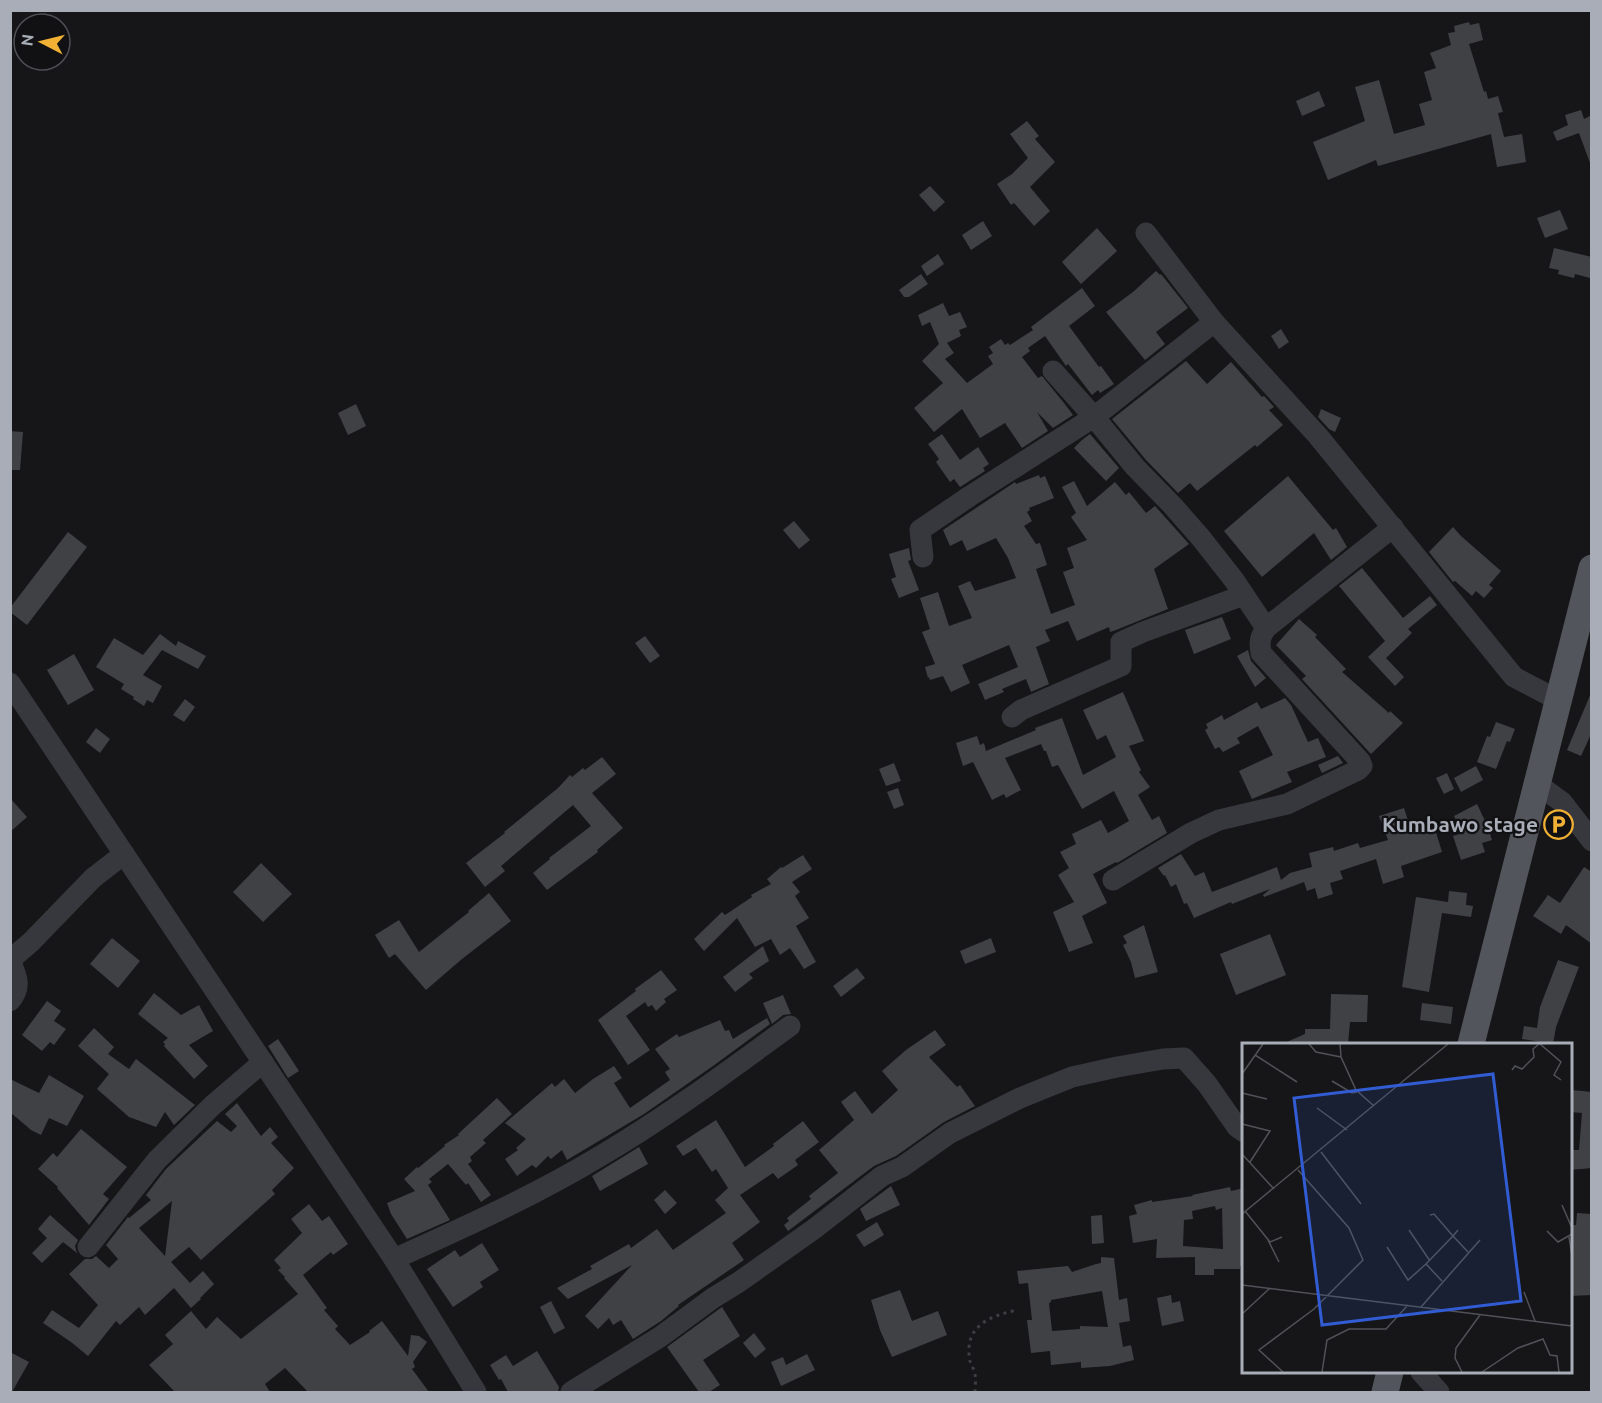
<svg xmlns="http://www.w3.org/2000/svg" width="1602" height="1403" font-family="Ubuntu,sans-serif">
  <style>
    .building { fill: #404145; fill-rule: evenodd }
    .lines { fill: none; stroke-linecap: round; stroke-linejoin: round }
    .path { stroke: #3d3f44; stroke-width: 3; stroke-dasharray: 3 4.5; stroke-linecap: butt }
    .minor { stroke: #37383d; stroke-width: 21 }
    .major { stroke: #53555c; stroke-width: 27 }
    .labels { text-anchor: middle; stroke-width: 4.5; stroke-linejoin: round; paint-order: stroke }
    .poi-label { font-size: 21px; font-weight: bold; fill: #a8adb8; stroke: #111113; text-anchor: end }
    .inset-road { fill: none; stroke: #505258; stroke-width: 1.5 }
    .view { fill: #325cd3; fill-opacity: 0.15; stroke: #325cd3; stroke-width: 3 }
    .inset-edge { fill: none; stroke: #a8adb8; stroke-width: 3 }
  </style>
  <rect width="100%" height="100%" fill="#161618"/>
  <g class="building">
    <polygon points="1469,22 1470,25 1479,23 1483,40 1469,44 1484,92 1486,91 1488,99 1498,96 1503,112 1498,113 1504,137 1522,134 1526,162 1497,167 1491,134 1378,166 1376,160 1328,180 1313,142 1365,121 1355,87 1379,80 1394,134 1425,125 1419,104 1432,100 1424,72 1436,68 1430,53 1451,45 1448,33 1455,32 1454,26"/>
    <polygon points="1319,91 1325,106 1302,116 1296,101"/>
    <polygon points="1581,110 1584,119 1592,115 1592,163 1590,163 1579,133 1557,141 1553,132 1568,125 1565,115"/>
    <polygon points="1027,121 1039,136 1035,139 1055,162 1030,187 1050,211 1034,226 1014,203 1011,205 997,184 1012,174 1028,158 1010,134"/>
    <polygon points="930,186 945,202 934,212 919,195"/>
    <polygon points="1560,210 1568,229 1545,238 1537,218"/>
    <polygon points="983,221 992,236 971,250 962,235"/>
    <polygon points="1097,228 1117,251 1081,284 1062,262"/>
    <polygon points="1554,248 1592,257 1590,278 1575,274 1574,278 1558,274 1559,270 1549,268"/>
    <polygon points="938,254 944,264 927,276 921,266"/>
    <polygon points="1156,271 1160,275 1161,274 1188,308 1156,332 1165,344 1145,360 1106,312 1133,292"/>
    <polygon points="921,274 928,284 909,297 904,297 899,290"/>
    <polygon points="1082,288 1095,306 1069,326 1099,367 1101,366 1114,384 1100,393 1098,390 1092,395 1068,364 1066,366 1045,336 1028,348 1030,351 1022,357 1038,378 1042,376 1064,403 1073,415 1053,428 1037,412 1048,431 1022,448 1005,423 980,438 962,409 934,432 914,408 943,383 922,361 939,344 930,322 922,326 918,315 943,303 949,316 960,312 967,327 959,330 961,336 947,343 954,353 945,359 967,383 993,364 988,356 993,353 989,347 1001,339 1005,345 1008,343 1010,345 1033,330 1031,327"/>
    <polygon points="1281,329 1289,342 1279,349 1271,336"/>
    <polygon points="1186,361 1207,384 1231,362 1262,397 1264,396 1274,407 1269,410 1283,425 1257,447 1255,445 1197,491 1190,483 1178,493 1146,460 1112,419"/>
    <polygon points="356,404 366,426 348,435 338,413"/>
    <polygon points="1321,409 1341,418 1335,432 1329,429 1318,417"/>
    <polygon points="10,431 23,432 20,470 10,470"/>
    <polygon points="942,434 960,460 978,447 989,464 983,468 985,471 960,487 954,479 950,482 936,462 939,459 928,444"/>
    <polygon points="1090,434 1119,468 1106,481 1074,448 1082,440"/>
    <polygon points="1039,475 1040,478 1045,476 1054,498 1029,508 1030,510 1027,512 1032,521 1024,526 1036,544 1040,543 1047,565 1036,569 1051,614 1075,605 1063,572 1074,568 1067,548 1087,540 1071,517 1076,513 1062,487 1074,481 1087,506 1115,482 1126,495 1129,492 1146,513 1155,506 1189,544 1154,569 1168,609 1116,630 1110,632 1109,627 1077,641 1068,621 1045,630 1050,641 1036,647 1049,684 1031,692 1026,679 1002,689 1004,692 985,700 978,684 1018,667 1009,645 962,665 970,683 951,692 943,676 930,680 929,677 928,678 925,667 935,664 922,632 930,629 920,598 938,592 949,626 972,618 958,586 970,581 975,591 1016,578 1008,558 996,538 967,551 962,540 950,546 943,530 1015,482 1016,484"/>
    <polygon points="1288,476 1333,530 1336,528 1347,547 1331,560 1314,533 1262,577 1224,531"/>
    <polygon points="794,521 810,540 799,549 783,530"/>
    <polygon points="1453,527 1461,536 1501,571 1489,585 1493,588 1484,598 1476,591 1472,596 1455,581 1453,582 1429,552"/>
    <polygon points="68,532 87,547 27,625 10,612 10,608"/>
    <polygon points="909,548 911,560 908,561 919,590 899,598 891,579 896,577 889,554"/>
    <polygon points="1362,568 1403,618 1430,596 1437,605 1408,629 1412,633 1386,658 1404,677 1395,686 1368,657 1385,641 1339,586"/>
    <polygon points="1222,617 1231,639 1194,654 1185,630"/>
    <polygon points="1299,619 1317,635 1315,637 1346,669 1342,672 1389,713 1390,711 1403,723 1371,754 1302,679 1306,676 1276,645"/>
    <polygon points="160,634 176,646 178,641 206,656 198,669 162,650 143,675 162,686 153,703 147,700 144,706 133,699 134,697 121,689 124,684 96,667 114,638 143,655"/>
    <polygon points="645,636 660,656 650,663 635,643"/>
    <polygon points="1248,650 1251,661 1266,678 1255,687 1237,656"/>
    <polygon points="74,654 94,690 68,705 47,670"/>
    <polygon points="1123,692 1144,741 1129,746 1141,770 1139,772 1150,787 1138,795 1152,820 1159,816 1167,833 1117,863 1116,862 1093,874 1107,903 1082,916 1093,943 1069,952 1053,912 1074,902 1058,875 1069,868 1060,852 1076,844 1072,834 1101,820 1108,833 1129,821 1114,791 1082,809 1058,765 1052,767 1046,751 1044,751 1041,744 1005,758 1021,790 1006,798 1004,794 992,800 973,762 963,766 956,743 977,736 980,745 984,743 986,751 1036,730 1035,728 1062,718 1083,775 1116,757 1106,735 1097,740 1083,710"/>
    <polygon points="1591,693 1592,732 1581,756 1567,750"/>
    <polygon points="1285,698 1291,705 1308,742 1318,738 1326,757 1287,772 1292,782 1252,799 1239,771 1273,755 1258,726 1237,738 1240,743 1223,752 1219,747 1215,749 1205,730 1208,728 1206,724 1222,715 1224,720 1257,702 1261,709"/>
    <polygon points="185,699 195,707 184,722 173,715"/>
    <polygon points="1496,722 1515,729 1510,742 1507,741 1496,769 1477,762 1487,736 1490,737"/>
    <polygon points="96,728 110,739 100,753 86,742"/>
    <polygon points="1338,756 1343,763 1322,773 1318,765"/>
    <polygon points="602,757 616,774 592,793 623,828 597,850 598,852 547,890 533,873 550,859 549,858 591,826 573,805 501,866 505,871 485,887 466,863 505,833 504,832 558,788 570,775 572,777 583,768 585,770"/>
    <polygon points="894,763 901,781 886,786 879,769"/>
    <polygon points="1476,766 1483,780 1461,792 1454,778"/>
    <polygon points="1447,773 1454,789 1444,794 1436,778"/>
    <polygon points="898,788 904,805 894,809 887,792"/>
    <polygon points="10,798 27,817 10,832"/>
    <polygon points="1477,804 1487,825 1492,840 1482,843 1485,852 1461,860 1453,836 1463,833 1454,816"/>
    <polygon points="1404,808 1412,833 1434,826 1442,852 1401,866 1404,877 1383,884 1376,859 1340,871 1343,879 1330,883 1333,894 1318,899 1315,888 1307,891 1304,882 1264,897 1263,895 1270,889 1232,904 1231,902 1194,918 1187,903 1184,904 1176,884 1171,887 1165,875 1164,876 1158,868 1181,854 1195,876 1204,872 1212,892 1277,867 1281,880 1290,873 1312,867 1309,853 1333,847 1334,851 1358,843 1360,848 1388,840 1379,816"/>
    <polygon points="803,855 812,869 792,882 800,892 795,896 809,918 796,926 816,962 804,969 790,948 780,955 771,939 755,947 737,918 704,951 694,939 722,912 725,915 752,897 751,895 771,884 767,879 781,867 782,868"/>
    <polygon points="261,863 292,894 263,922 233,892"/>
    <polygon points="1584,867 1592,872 1592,944 1566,925 1561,934 1533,916 1548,895 1560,903"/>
    <polygon points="1449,891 1467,893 1466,905 1473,906 1471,917 1442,913 1429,992 1402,987 1416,897 1448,902"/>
    <polygon points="489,893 511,921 462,959 426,990 395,954 389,958 375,935 399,920 419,952 469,912 468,911"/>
    <polygon points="1144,925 1158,972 1135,978 1131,962 1123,945 1127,943 1123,936"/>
    <polygon points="1270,934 1286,975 1236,995 1220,954"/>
    <polygon points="112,938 140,961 118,988 90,964"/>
    <polygon points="991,938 996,952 965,964 960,951"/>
    <polygon points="763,946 769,961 749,974 753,978 735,992 723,977"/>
    <polygon points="1558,960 1579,967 1556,1027 1553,1044 1522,1039 1524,1026 1537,1028 1540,1007"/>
    <polygon points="857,968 865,978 841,997 833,986"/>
    <polygon points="661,970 677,990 664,999 666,1002 656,1011 652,1005 648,1007 645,1002 626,1016 650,1050 628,1065 598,1020 636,991 635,989"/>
    <polygon points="154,993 181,1015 199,1005 213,1031 189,1045 208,1066 194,1079 164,1046 165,1044 163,1042 168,1038 138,1014"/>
    <polygon points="1331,994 1368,995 1367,1022 1350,1022 1348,1044 1282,1044 1305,1034 1305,1029 1330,1029"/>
    <polygon points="783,995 791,1014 783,1015 772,1024 763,1003"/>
    <polygon points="47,1001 61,1011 54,1021 66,1029 54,1045 50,1042 42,1051 22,1035"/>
    <polygon points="1422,1003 1453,1007 1451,1024 1420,1020"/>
    <polygon points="767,1018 770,1024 713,1066 644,1114 567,1160 562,1150 551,1159 548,1156 536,1168 532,1165 517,1176 505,1159 518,1150 516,1148 526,1139 505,1123 552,1083 555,1087 564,1079 575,1093 593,1079 614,1066 622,1078 614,1083 630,1108 670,1080 665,1072 670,1069 655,1049 677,1034 679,1037 720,1020 725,1031 729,1030 733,1039"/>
    <polygon points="94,1028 114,1047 108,1054 129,1069 136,1059 195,1105 174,1125 165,1112 156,1127 129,1117 97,1089 109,1074 78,1046"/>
    <polygon points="935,1030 946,1045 929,1057 957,1087 960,1085 975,1106 944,1122 896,1156 874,1166 788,1231 784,1225 789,1221 787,1218 811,1199 809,1196 838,1173 819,1150 854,1120 841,1102 855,1091 872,1114 898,1090 882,1071 906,1050"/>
    <polygon points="278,1039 299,1071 288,1078 268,1046"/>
    <polygon points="49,1075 84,1096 67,1126 49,1118 41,1135 31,1130 10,1112 10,1079 39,1093"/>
    <polygon points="1572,1090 1592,1092 1592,1168 1570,1170 1570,1150 1579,1150 1582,1113 1570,1112"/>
    <polygon points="497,1098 512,1114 483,1140 486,1143 470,1157 472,1161 468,1164 491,1195 481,1202 468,1183 466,1185 448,1164 429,1179 432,1182 428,1185 450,1220 407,1239 391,1214 387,1203 415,1191 404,1179 417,1167 418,1168 445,1146 444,1145 459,1135 458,1134"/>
    <path d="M 237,1103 L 261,1136 L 270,1127 L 278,1137 L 271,1143 L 294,1168 L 272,1190 L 275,1194 L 201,1260 L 189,1247 L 171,1262 L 190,1283 L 203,1271 L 214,1284 L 200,1298 L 201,1299 L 191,1308 L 174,1288 L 145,1315 L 139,1307 L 120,1325 L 116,1321 L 88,1356 L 71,1342 L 43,1323 L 52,1310 L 79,1328 L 98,1305 L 69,1274 L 85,1259 L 92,1259 L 96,1256 L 109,1268 L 118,1259 L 106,1245 L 128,1217 L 129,1218 L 151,1200 L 146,1195 L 166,1169 L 217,1121 L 231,1132 L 237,1126 L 225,1114 ZM 172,1201 L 165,1256 L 139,1228 Z"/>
    <polygon points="716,1120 745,1167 774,1146 773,1144 803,1121 819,1142 795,1160 798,1165 778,1179 773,1173 740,1195 760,1222 732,1243 744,1260 678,1305 679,1306 661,1321 633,1339 621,1320 613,1325 609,1318 598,1329 585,1316 632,1265 568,1299 557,1288 592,1269 590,1266 613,1253 629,1244 631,1248 657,1229 673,1250 726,1213 715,1200 728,1188 716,1169 712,1172 696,1148 683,1156 676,1146"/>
    <polygon points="81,1129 127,1167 103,1194 109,1199 89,1225 57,1188 58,1187 38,1169 53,1153 57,1157"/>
    <polygon points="639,1147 648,1164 600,1191 592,1176"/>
    <polygon points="891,1186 900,1205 866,1221 860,1209"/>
    <path d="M 1230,1187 L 1231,1191 L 1244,1188 L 1244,1266 L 1240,1266 L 1240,1269 L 1214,1269 L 1214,1275 L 1195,1275 L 1195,1257 L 1156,1258 L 1157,1239 L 1133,1243 L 1129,1216 L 1137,1214 L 1134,1205 L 1152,1200 L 1152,1202 L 1193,1196 L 1192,1195 ZM 1215,1206 L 1216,1210 L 1222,1208 L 1223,1249 L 1183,1246 L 1184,1220 L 1193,1219 L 1192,1211 Z"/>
    <polygon points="665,1190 677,1203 665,1214 654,1200"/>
    <polygon points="309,1204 322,1221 329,1216 348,1244 333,1255 331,1252 303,1275 327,1308 324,1310 338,1326 335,1329 350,1345 370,1332 369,1331 382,1321 408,1356 411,1335 419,1336 427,1342 413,1362 415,1367 412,1369 429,1392 308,1392 285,1368 265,1384 270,1392 175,1392 149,1365 173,1344 165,1335 191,1311 206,1329 217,1317 241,1339 298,1294 284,1278 285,1277 278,1270 281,1268 274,1260 302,1233 291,1219"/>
    <polygon points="1577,1213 1592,1214 1592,1242 1590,1242 1592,1295 1570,1296 1570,1256 1573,1225 1576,1225"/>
    <polygon points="50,1215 78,1240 75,1246 77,1253 63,1242 42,1263 32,1253 47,1238 38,1229"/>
    <polygon points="1102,1215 1104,1243 1092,1244 1091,1216"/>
    <polygon points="877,1222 884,1235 864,1247 856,1235"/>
    <polygon points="482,1243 499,1270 480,1282 483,1287 453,1307 427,1269 455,1250 460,1257"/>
    <path d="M 1101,1257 L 1114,1258 L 1119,1300 L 1127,1298 L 1130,1321 L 1119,1323 L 1123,1347 L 1131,1345 L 1134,1360 L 1110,1366 L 1081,1368 L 1081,1362 L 1051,1365 L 1050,1351 L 1031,1353 L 1027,1320 L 1032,1320 L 1028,1283 L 1019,1284 L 1017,1271 L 1068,1266 L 1072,1272 L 1096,1264 L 1101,1263 ZM 1102,1291 L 1108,1327 L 1080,1326 L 1080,1329 L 1052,1331 L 1049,1303 L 1051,1302 L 1051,1300 Z"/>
    <polygon points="900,1290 912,1321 938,1311 947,1335 892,1357 880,1330 871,1300"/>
    <polygon points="1171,1295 1172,1303 1180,1301 1184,1321 1162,1326 1157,1298"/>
    <polygon points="551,1301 565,1328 554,1334 540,1307"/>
    <polygon points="722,1307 740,1336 703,1360 720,1385 709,1392 699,1392 667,1347"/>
    <polygon points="754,1333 766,1349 755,1358 743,1343"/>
    <polygon points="537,1351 559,1387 558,1392 508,1392 501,1379 499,1380 490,1365 506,1355 513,1366"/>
    <polygon points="10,1352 29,1362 12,1392 10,1392"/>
    <polygon points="807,1354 815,1370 781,1386 771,1362 783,1357 786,1365"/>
  </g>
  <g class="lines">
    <path class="path" d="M 975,1392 C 975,1387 976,1380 975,1374 C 974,1369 971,1365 970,1361 C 963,1326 990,1316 1017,1310"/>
    <g class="minor">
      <polyline points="1146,233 1214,322 1318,436 1514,677 1558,700"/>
      <polyline points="1053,371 1094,417 1214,322"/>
      <polyline points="923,557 920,530 970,496 1094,417 1135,467 1173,506 1201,538 1234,580 1266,628 1393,527"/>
      <polyline points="10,683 394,1259 476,1392"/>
      <polyline points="1012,717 1021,710 1121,666 1121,642 1143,632 1244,595"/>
      <polyline points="1536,783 1562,802 1592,841"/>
      <path d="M 1113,880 L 1191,833 L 1219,820 L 1287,804 L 1358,770 L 1362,766 L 1360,761 L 1261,653 C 1259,642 1260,637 1266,628"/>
      <polyline points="10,960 31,942 93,878 124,854"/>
      <path d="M 10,961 C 17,976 22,987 10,1001"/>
      <polyline points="88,1247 157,1160 213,1105 263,1062"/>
      <path d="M 394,1259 C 465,1227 536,1195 602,1155 C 668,1116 728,1071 790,1026"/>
      <polyline points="1421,1372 1439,1392"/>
      <polyline points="571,1392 660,1337 713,1298 739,1282 814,1229 882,1176 902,1167 950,1133 1020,1098 1072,1077 1117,1067 1163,1059 1184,1058 1207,1084 1237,1127 1244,1132"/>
    </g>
    <g class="major">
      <polyline points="1471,1044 1592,568"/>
      <polyline points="1385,1392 1390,1372"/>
    </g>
  </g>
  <defs>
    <symbol id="parking-ring" viewBox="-11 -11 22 22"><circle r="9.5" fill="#111113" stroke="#f2b134" stroke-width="1.5"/><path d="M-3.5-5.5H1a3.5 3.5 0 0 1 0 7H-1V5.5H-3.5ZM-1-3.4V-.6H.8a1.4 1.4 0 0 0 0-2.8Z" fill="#f2b134"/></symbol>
  </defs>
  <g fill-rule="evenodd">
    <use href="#parking-ring" x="1542" y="808" width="33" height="33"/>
  </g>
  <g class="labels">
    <g class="poi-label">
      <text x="1538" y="832">Kumbawo stage</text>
    </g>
  </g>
  <g transform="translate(1242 1043)">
    <rect width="330" height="330" fill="#161618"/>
    <path class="inset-road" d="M 67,1 L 74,9 L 99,14M 98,1 L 99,14 L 114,47 L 132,63M 298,1 L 319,19 L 312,32 L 319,37M 13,12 L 55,39M 270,27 L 273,23 L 280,26 L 292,14 L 291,6 L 297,1M 0,31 L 21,1M 90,38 L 110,50 L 115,49M 0,50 L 25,56M 75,65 L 105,87M 0,81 L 28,88 L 8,119M 79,109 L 119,161M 0,111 L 32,146M 320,162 L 330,185M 3,168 L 28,199 L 40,194M 0,171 L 206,1M 188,172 L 192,171 L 211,193 L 184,221 L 200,238M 167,187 L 188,218M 216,187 L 211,193 L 226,209M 305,188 L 316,199 L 330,191M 327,194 L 330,213M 26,197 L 37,219M 145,204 L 166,237 L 184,221M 0,242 L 330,283M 282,249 L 293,278M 179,264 L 238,197M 0,271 L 28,245M 41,329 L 17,307 L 72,266 L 121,217 L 107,185 L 56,127M 80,329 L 85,297 L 107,286 L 144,286 L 166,262M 220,329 L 213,315 L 214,305 L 238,272M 240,329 L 276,305 L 301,296 L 308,312 L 315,313 L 317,329"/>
    <path class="view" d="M 251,31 L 279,258 L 80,282 L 52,55 Z"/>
    <rect width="330" height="330" class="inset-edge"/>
  </g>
  <rect width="1602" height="1403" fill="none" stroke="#a8adb8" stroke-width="24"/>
  <g transform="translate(42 42) rotate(277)"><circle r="28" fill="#111113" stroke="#4d4f55" stroke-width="1.5"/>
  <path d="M0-4.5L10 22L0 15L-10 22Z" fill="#f2b134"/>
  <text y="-9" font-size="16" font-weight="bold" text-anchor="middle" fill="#a8adb8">N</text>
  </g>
</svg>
